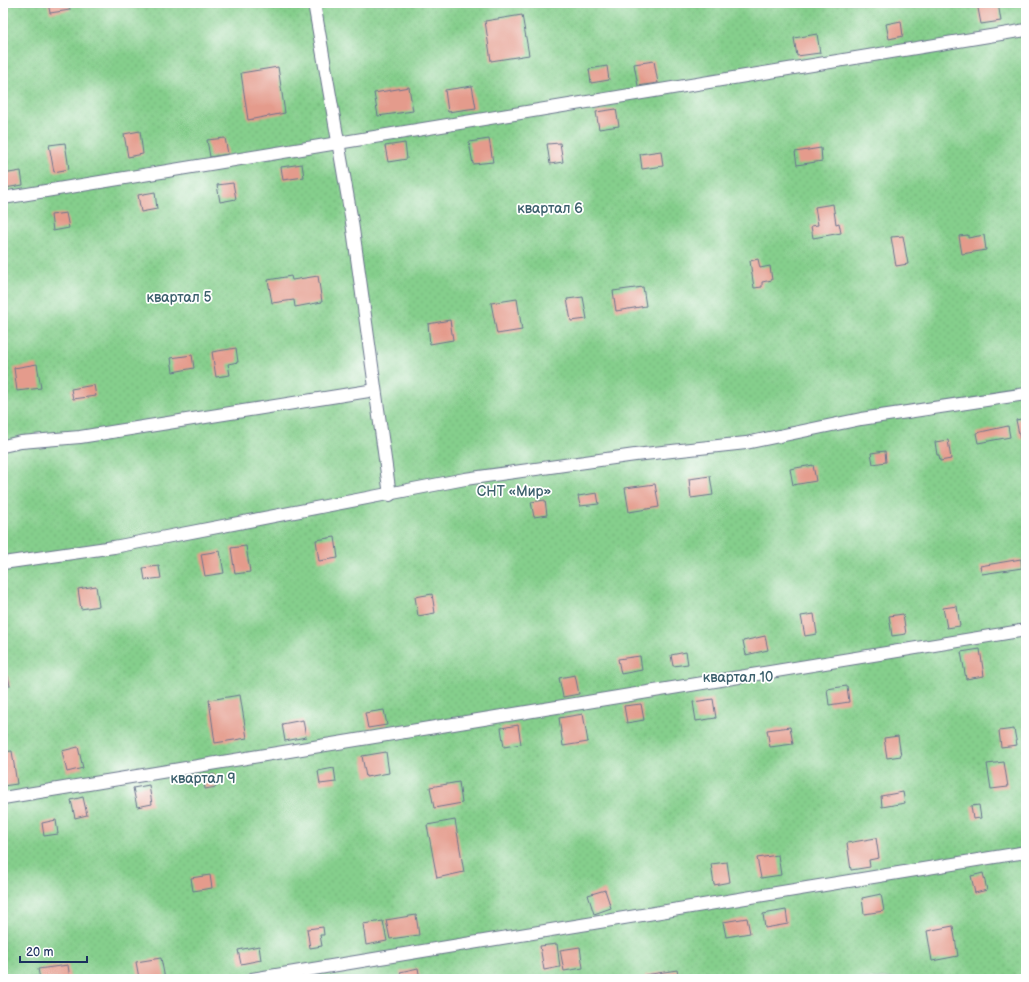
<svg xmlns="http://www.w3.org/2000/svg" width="1029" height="982" font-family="'Balsamiq Sans',sans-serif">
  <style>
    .garden { fill: url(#garden-dots); stroke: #507f75 }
    .building { fill: #e49b8c }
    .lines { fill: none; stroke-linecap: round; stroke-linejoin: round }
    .service-casing { stroke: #68738c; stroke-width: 14 }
    .service { stroke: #fff; stroke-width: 12 }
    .labels { text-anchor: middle; stroke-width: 3.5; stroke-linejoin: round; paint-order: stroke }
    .park-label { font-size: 14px; fill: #3b5f6c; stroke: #fff }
  </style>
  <defs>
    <pattern id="garden-dots" width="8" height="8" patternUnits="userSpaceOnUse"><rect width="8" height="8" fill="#85cf8c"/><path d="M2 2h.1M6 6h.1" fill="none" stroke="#72b27b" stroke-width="1.8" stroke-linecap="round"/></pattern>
  </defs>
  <rect width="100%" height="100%" fill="#fff"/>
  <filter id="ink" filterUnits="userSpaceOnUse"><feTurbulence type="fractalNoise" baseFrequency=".025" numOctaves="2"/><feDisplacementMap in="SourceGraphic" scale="8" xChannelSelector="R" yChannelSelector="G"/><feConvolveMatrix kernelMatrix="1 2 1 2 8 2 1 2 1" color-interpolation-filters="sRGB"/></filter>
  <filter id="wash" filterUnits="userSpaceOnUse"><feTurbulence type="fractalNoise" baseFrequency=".012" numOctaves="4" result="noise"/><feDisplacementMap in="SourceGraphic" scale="16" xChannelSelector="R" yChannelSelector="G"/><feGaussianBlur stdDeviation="0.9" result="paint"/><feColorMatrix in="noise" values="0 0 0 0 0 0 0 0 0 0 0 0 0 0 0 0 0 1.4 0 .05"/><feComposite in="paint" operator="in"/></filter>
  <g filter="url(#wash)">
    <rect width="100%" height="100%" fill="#f6f1e2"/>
    <rect class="garden" x="3" y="3" width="1023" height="976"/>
    <g id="blocks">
      <g class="building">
        <polygon points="48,3 69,3 70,10 50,13"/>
        <polygon points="977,3 998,3 1001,21 981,24"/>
        <polygon points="522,15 529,55 491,61 485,21"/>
        <polygon points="901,21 903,36 889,39 886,24"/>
        <polygon points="817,34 820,53 797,56 794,38"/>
        <polygon points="654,61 658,83 638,86 634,64"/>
        <polygon points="607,66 609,80 591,83 589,69"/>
        <polygon points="278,67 285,113 248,120 241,73"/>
        <polygon points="472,86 476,108 448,112 445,90"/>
        <polygon points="409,87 413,111 378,116 374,93"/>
        <polygon points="616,109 619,126 599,129 596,112"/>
        <polygon points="140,131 143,154 128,157 124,134"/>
        <polygon points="225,138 228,154 210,157 207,140"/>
        <polygon points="489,139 493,162 473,164 469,142"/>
        <polygon points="65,143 69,169 54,172 49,145"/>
        <polygon points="405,143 407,159 388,162 385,146"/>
        <polygon points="560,143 563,162 550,164 547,144"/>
        <polygon points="821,148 822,161 797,165 795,152"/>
        <polygon points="661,151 663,166 642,169 640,154"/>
        <polygon points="302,164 304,177 283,180 281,167"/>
        <polygon points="21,171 23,185 5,188 3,174"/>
        <polygon points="233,183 236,199 220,202 217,185"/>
        <polygon points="155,192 157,209 141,212 138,195"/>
        <polygon points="833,204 836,224 839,223 841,233 813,238 811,226 818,225 815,207"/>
        <polygon points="66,213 69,228 53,231 51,215"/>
        <polygon points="968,235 968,238 984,235 986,250 962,254 959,236"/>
        <polygon points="903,236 908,264 896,266 891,237"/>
        <polygon points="758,259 760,268 770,266 772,280 762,282 762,287 754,288 750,261"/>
        <polygon points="291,276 292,280 318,276 322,302 295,307 294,300 272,303 268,280"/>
        <polygon points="643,287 646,306 616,311 613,291"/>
        <polygon points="583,297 587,319 571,321 567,299"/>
        <polygon points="517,299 522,330 497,334 491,303"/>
        <polygon points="450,320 453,340 430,344 428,324"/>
        <polygon points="236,348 238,362 228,364 230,375 216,377 212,352"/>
        <polygon points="192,355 194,368 173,372 171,358"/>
        <polygon points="37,364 41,388 17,391 14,368"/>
        <polygon points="94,385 96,396 73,399 71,389"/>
        <polygon points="1026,418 1026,438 1020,439 1016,420"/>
        <polygon points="1008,426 1010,437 978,443 976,433"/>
        <polygon points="948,440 951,459 940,461 939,455 937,455 935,442"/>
        <polygon points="885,451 886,462 873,464 871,453"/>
        <polygon points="813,465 816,481 793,485 790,469"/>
        <polygon points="710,476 713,495 691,498 689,479"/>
        <polygon points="655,484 659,507 629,512 625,488"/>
        <polygon points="597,493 599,504 580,506 578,496"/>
        <polygon points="545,500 547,515 534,517 531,502"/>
        <polygon points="335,537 338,558 319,561 316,540"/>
        <polygon points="246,546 250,572 235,574 231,548"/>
        <polygon points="220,551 224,573 205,576 201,554"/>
        <polygon points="1021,559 1022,568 982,574 980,566"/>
        <polygon points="159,566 161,578 145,580 143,568"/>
        <polygon points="96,586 99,606 81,609 78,589"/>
        <polygon points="432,594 435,613 418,616 415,597"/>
        <polygon points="957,606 960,626 947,628 943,608"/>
        <polygon points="814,614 817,634 805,636 801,616"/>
        <polygon points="903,614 906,634 892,636 889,616"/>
        <polygon points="765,636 768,650 746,655 743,641"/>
        <polygon points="980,649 984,676 966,679 961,652"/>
        <polygon points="686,652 688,664 673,666 671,655"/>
        <polygon points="640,656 642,670 621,674 618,659"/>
        <polygon points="575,675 579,694 563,697 559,678"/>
        <polygon points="3,676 8,676 10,686 3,687"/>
        <polygon points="847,686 849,702 829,705 827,689"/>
        <polygon points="240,695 247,738 215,743 209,700"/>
        <polygon points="713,699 716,718 696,721 693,702"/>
        <polygon points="641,704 644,720 627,723 624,706"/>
        <polygon points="384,710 387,725 368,728 365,713"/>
        <polygon points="583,714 588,742 563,746 559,718"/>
        <polygon points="303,720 306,737 285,741 282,724"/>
        <polygon points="518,725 521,744 504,747 501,728"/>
        <polygon points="790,727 793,744 770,747 767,730"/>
        <polygon points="1014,729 1017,745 1001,747 999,731"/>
        <polygon points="898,736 901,756 887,758 884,738"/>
        <polygon points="78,747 83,768 67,772 62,751"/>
        <polygon points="12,751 17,784 3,786 3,752"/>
        <polygon points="386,752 389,773 366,777 362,756"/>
        <polygon points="1004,762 1008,787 991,789 987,764"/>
        <polygon points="334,768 336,782 320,784 318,771"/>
        <polygon points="214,774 216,787 205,789 203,776"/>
        <polygon points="459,782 462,803 434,808 430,787"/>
        <polygon points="149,785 152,804 137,807 133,788"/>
        <polygon points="903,792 905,803 882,807 881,796"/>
        <polygon points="83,797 87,815 75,818 71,800"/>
        <polygon points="979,805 981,818 973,819 971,806"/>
        <polygon points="56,820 58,834 44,836 42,823"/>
        <polygon points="455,820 464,872 437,878 427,825"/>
        <polygon points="876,838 879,858 869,860 870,867 851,870 847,843"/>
        <polygon points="778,855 781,875 761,878 757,858"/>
        <polygon points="727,862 730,882 714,885 711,864"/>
        <polygon points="983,873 987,890 975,893 971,876"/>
        <polygon points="210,875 212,888 193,891 191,878"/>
        <polygon points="605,890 611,908 594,914 588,895"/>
        <polygon points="881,894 884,911 864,914 862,898"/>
        <polygon points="786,910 788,924 765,928 763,914"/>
        <polygon points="416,915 419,935 390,939 386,920"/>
        <polygon points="747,918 750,933 726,937 723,922"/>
        <polygon points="383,921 387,941 366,945 363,924"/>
        <polygon points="953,926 958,956 932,961 927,931"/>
        <polygon points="323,927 324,935 320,935 322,946 310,948 307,929"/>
        <polygon points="557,944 560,967 544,970 540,946"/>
        <polygon points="259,946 261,960 241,964 238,950"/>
        <polygon points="580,947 583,968 564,971 560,950"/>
        <polygon points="161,958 165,979 139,978 136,962"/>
        <polygon points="68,965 70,979 40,979 38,969"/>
        <polygon points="418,968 420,979 402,979 400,972"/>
        <polygon points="677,970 679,979 646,979 645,975"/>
      </g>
    </g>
  </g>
  <g filter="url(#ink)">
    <use href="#blocks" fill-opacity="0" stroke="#68738c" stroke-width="1"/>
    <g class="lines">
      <defs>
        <g id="service">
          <polyline points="314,3 352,222 390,495"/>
          <polyline points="3,198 1026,30"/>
          <polyline points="3,446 21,442 80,437 375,390"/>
          <polyline points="3,563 114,547 465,479 635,455 746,443 861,419 1026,394"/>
          <polyline points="3,798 1026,630"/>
          <polyline points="252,979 1026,852"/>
        </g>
      </defs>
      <use href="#service" class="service-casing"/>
      <use href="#service" class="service"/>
    </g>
  </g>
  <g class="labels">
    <g class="park-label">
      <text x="550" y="213">квартал 6</text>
      <text x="179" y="302">квартал 5</text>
      <text x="514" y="496">СНТ «Мир»</text>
      <text x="738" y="682">квартал 10</text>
      <text x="203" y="783">квартал 9</text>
    </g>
  </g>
  <rect width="1029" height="982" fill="none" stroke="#fff" stroke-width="16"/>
  <path d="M20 956v6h67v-6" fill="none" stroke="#1b2f5e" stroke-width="2"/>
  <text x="26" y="956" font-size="12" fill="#1b2f5e" stroke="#ffffff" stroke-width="3" paint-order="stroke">20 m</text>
</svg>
